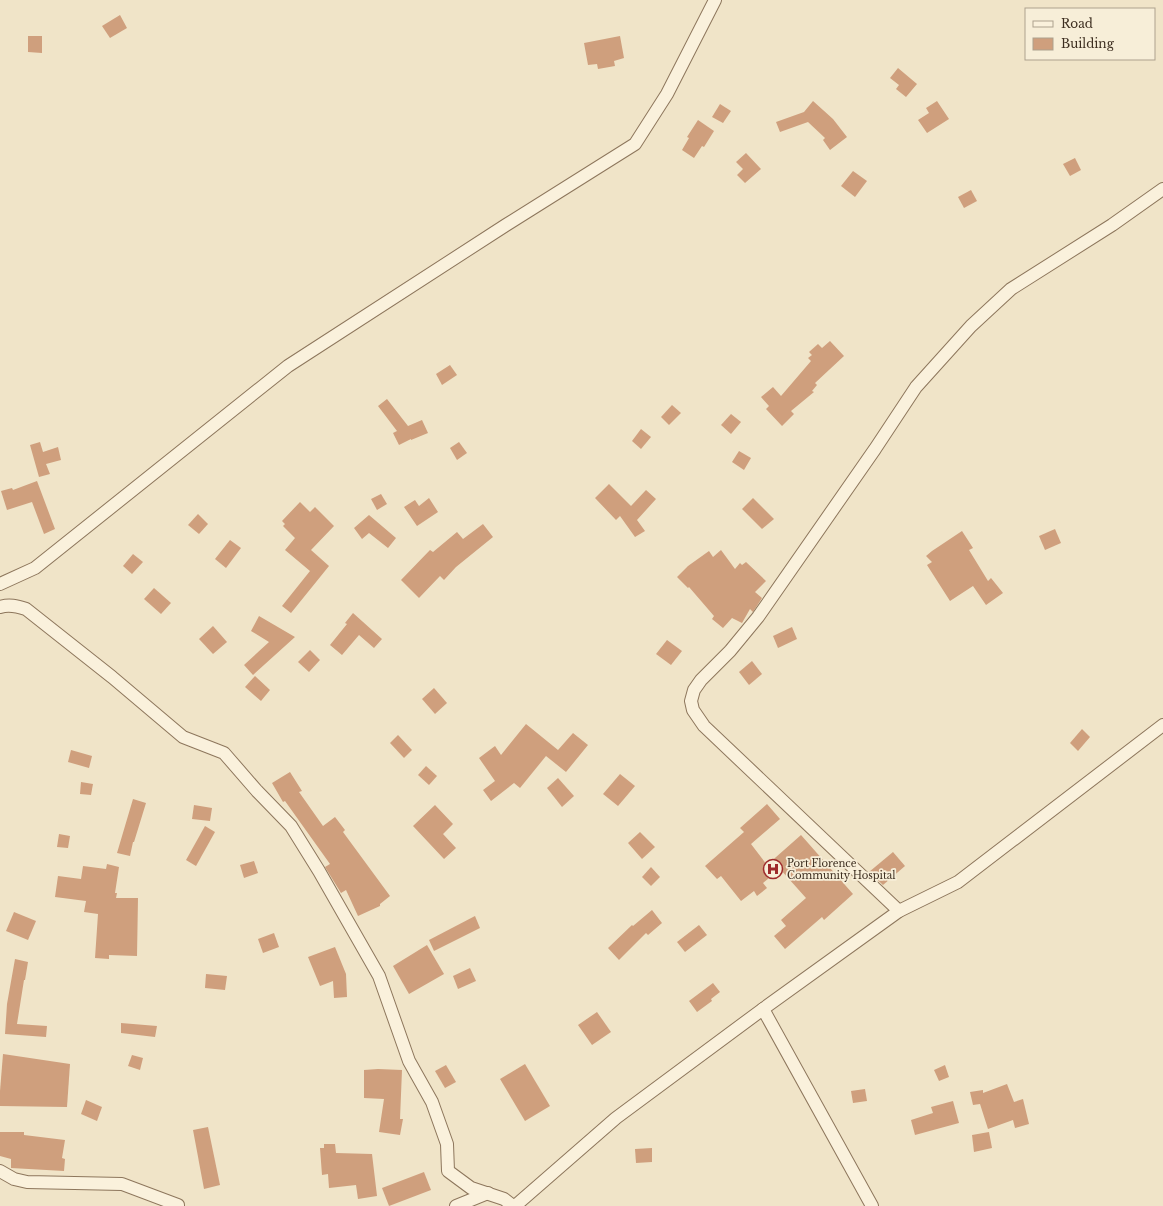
<svg xmlns="http://www.w3.org/2000/svg" width="1163" height="1206" font-family="'Libre Baskerville',serif">
  <style>
    .building { fill: #cf9f7d }
    .lines { fill: none; stroke-linecap: round; stroke-linejoin: round }
    .minor-casing { stroke: #8d765c; stroke-width: 14 }
    .minor { stroke: #faf1dc; stroke-width: 12 }
    .labels { text-anchor: middle; stroke-width: 3.5; stroke-linejoin: round; paint-order: stroke }
    .poi-label { font-size: 10px; fill: #3d2e20; stroke: #f7eed8; text-anchor: start }
  </style>
  <rect width="100%" height="100%" fill="#f0e4c8"/>
  <g class="building">
    <polygon points="120,15 127,28 110,38 102,26"/>
    <polygon points="28,36 42,36 42,53 28,52"/>
    <polygon points="620,36 624,58 614,61 615,66 598,69 597,64 588,65 584,43"/>
    <polygon points="898,68 917,84 906,97 896,89 899,85 890,78"/>
    <polygon points="813,101 833,119 847,137 830,150 823,140 825,138 808,122 780,132 776,122 804,112"/>
    <polygon points="937,101 949,119 927,133 918,120 929,113 926,108"/>
    <polygon points="720,104 731,111 723,123 712,117"/>
    <polygon points="698,120 714,131 704,147 702,146 694,158 682,150 689,138 687,137"/>
    <polygon points="746,153 761,169 745,183 737,175 743,169 736,162"/>
    <polygon points="1075,158 1081,170 1070,176 1063,164"/>
    <polygon points="853,171 867,181 855,197 841,186"/>
    <polygon points="971,190 977,201 964,208 958,197"/>
    <polygon points="830,341 844,356 815,383 817,385 812,391 814,392 791,411 794,414 782,426 766,409 769,406 761,397 773,387 781,396 811,361 808,358 812,355 809,352 818,344 822,348"/>
    <polygon points="450,365 457,375 442,385 436,374"/>
    <polygon points="387,399 408,426 422,420 428,433 411,440 411,439 399,445 393,433 397,431 378,406"/>
    <polygon points="672,405 681,413 669,425 661,417"/>
    <polygon points="731,414 741,422 731,434 721,425"/>
    <polygon points="641,429 651,437 641,449 632,441"/>
    <polygon points="40,442 43,452 58,447 61,460 46,464 50,474 39,477 30,445"/>
    <polygon points="459,442 467,453 457,460 450,448"/>
    <polygon points="739,451 751,458 744,470 732,462"/>
    <polygon points="37,481 55,529 44,534 32,502 7,510 1,491 12,488 13,490"/>
    <polygon points="609,484 631,506 646,490 656,499 637,520 645,531 635,537 620,516 616,520 595,498"/>
    <polygon points="381,494 387,504 377,510 371,499"/>
    <polygon points="429,498 438,512 417,526 404,507 415,500 419,506"/>
    <polygon points="753,498 774,519 762,529 742,509"/>
    <polygon points="300,502 310,512 315,507 334,526 311,550 329,566 291,613 282,606 310,571 285,550 295,538 283,526 285,524 282,521"/>
    <polygon points="198,514 208,524 199,534 188,525"/>
    <polygon points="369,515 396,538 388,548 369,533 362,539 354,528"/>
    <polygon points="483,524 493,537 456,567 444,580 440,576 419,598 401,580 430,550 433,552 457,532 463,539"/>
    <polygon points="1055,529 1061,543 1045,550 1039,536"/>
    <polygon points="962,531 973,548 969,550 988,581 991,578 1003,593 986,605 973,586 950,601 927,565 932,562 926,556 932,551"/>
    <polygon points="230,540 241,548 226,568 215,559"/>
    <polygon points="721,550 735,569 740,563 742,565 746,562 766,581 755,592 762,598 753,612 750,609 742,623 732,618 723,628 712,619 714,616 689,587 688,588 677,577 688,566 709,551 713,557"/>
    <polygon points="133,554 143,562 132,574 123,566"/>
    <polygon points="154,588 171,603 161,614 144,599"/>
    <polygon points="353,613 382,639 374,648 359,635 342,655 330,645 347,624 345,623"/>
    <polygon points="259,616 295,637 253,675 244,665 269,642 251,631"/>
    <polygon points="213,626 227,642 213,654 199,639"/>
    <polygon points="792,627 797,639 778,648 773,636"/>
    <polygon points="667,640 682,651 671,665 656,654"/>
    <polygon points="310,650 320,660 309,672 298,662"/>
    <polygon points="752,661 762,674 749,685 739,672"/>
    <polygon points="255,676 270,690 261,701 245,687"/>
    <polygon points="434,688 447,703 435,714 422,699"/>
    <polygon points="526,724 558,750 573,733 588,745 566,772 546,756 520,788 514,783 491,801 483,790 495,781 479,758 495,746 501,755"/>
    <polygon points="1082,729 1090,737 1078,751 1070,743"/>
    <polygon points="398,735 412,750 404,758 390,743"/>
    <polygon points="71,750 92,756 89,768 68,762"/>
    <polygon points="426,766 437,776 429,785 418,775"/>
    <polygon points="290,772 302,791 299,792 323,826 335,817 345,830 343,832 390,896 380,904 380,906 358,916 346,890 341,893 325,867 330,864 285,801 283,802 272,783"/>
    <polygon points="620,774 635,786 618,806 603,794"/>
    <polygon points="558,778 574,796 562,807 547,788"/>
    <polygon points="81,782 93,784 91,795 80,794"/>
    <polygon points="133,799 146,803 134,842 133,842 130,856 117,853"/>
    <polygon points="767,804 780,819 751,844 767,865 801,835 853,894 824,920 822,917 785,949 774,936 786,926 781,920 806,898 780,869 763,883 767,888 757,896 754,891 741,901 721,876 717,879 705,866 744,832 740,828"/>
    <polygon points="194,805 212,808 210,821 192,819"/>
    <polygon points="435,805 453,824 443,834 456,848 444,859 413,826"/>
    <polygon points="205,826 215,832 196,866 186,860"/>
    <polygon points="640,832 655,847 642,859 628,843"/>
    <polygon points="59,834 70,836 68,848 57,847"/>
    <polygon points="893,852 905,866 883,885 869,872"/>
    <polygon points="254,861 258,873 244,878 240,865"/>
    <polygon points="107,864 119,867 115,893 117,893 116,898 138,898 137,956 109,955 109,959 95,958 98,914 84,912 86,901 55,897 58,876 81,879 83,866 106,869"/>
    <polygon points="651,867 660,877 651,886 642,877"/>
    <polygon points="652,910 662,923 648,935 646,933 619,960 608,948 632,925 633,926"/>
    <polygon points="14,912 36,921 28,940 6,931"/>
    <polygon points="475,916 480,928 434,951 429,940"/>
    <polygon points="699,925 707,935 685,952 677,942"/>
    <polygon points="274,933 279,947 263,953 258,939"/>
    <polygon points="427,945 444,974 409,994 393,966"/>
    <polygon points="335,947 346,974 347,997 334,998 333,981 320,986 308,957"/>
    <polygon points="15,959 28,962 25,980 24,980 17,1024 47,1026 46,1037 5,1034 7,1004"/>
    <polygon points="470,968 476,981 458,989 453,976"/>
    <polygon points="206,974 227,976 225,990 205,988"/>
    <polygon points="713,983 720,992 711,999 712,1001 697,1012 689,1001"/>
    <polygon points="597,1012 611,1032 592,1045 578,1025"/>
    <polygon points="121,1023 157,1026 155,1037 121,1033"/>
    <polygon points="3,1054 70,1064 67,1107 0,1106 0,1091"/>
    <polygon points="132,1055 143,1058 140,1070 128,1066"/>
    <polygon points="525,1064 550,1106 525,1121 500,1079"/>
    <polygon points="446,1065 456,1082 445,1088 435,1071"/>
    <polygon points="945,1065 949,1077 939,1081 934,1070"/>
    <polygon points="378,1069 402,1070 400,1119 403,1119 400,1135 379,1132 384,1099 364,1098 364,1070"/>
    <polygon points="1007,1084 1014,1102 1023,1099 1029,1124 1015,1128 1013,1120 988,1129 980,1104 973,1105 970,1092 983,1090 983,1093"/>
    <polygon points="865,1089 867,1101 853,1103 851,1091"/>
    <polygon points="86,1100 102,1107 97,1121 81,1114"/>
    <polygon points="953,1101 959,1123 915,1135 911,1120 933,1113 931,1107"/>
    <polygon points="208,1127 220,1185 204,1189 193,1130"/>
    <polygon points="0,1132 24,1132 24,1135 65,1140 62,1158 65,1159 64,1171 11,1168 11,1159 0,1156"/>
    <polygon points="989,1132 992,1148 974,1152 972,1135"/>
    <polygon points="324,1144 335,1144 336,1153 372,1154 377,1196 358,1199 356,1185 329,1188 328,1174 322,1175 320,1148 324,1148"/>
    <polygon points="652,1148 652,1162 636,1163 635,1149"/>
    <polygon points="424,1172 431,1190 389,1206 382,1188"/>
  </g>
  <g class="lines">
    <defs>
      <g id="minor">
        <polyline points="0,584 35,568 288,366 506,225 635,144 667,94 715,0"/>
        <path d="M 0,607 C 9,604 17,606 26,609 L 112,677 L 183,737 L 224,753 L 257,791 L 291,826 L 319,871 L 379,976 L 409,1061 L 432,1102 L 447,1144 L 448,1171 L 471,1188 L 504,1199 L 513,1206"/>
        <polyline points="899,911 704,726 693,710 691,701 694,690 701,680 730,651 758,617 875,449 916,387 971,326 1011,289 1112,225 1163,189"/>
        <polyline points="763,1009 872,1206"/>
        <polyline points="0,1171 14,1179 27,1182 122,1184 178,1205 178,1206"/>
        <polyline points="456,1206 488,1193"/>
        <polyline points="515,1206 616,1118 763,1009 899,911 958,882 1163,725"/>
      </g>
    </defs>
    <use href="#minor" class="minor-casing"/>
    <use href="#minor" class="minor"/>
  </g>
  <defs>
    <symbol id="hospital-ring" viewBox="-11 -11 22 22"><circle r="9.5" fill="#f7eed8" stroke="#9e2a2b" stroke-width="1.5"/><path d="M-5-5h3v3.5h4V-5h3V5h-3V1.5h-4V5h-3Z" fill="#9e2a2b"/></symbol>
  </defs>
  <g fill-rule="evenodd">
    <use href="#hospital-ring" x="762" y="858" width="22" height="22"/>
  </g>
  <g class="labels">
    <g class="poi-label">
      <text x="787" y="867">Port Florence<tspan x="787" dy="12">Community Hospital</tspan></text>
    </g>
  </g>
  <rect x="1025" y="8" width="130" height="52" fill="#f7eed8" stroke="#ada18e"/>
  <rect x="1033" y="21" width="20" height="6" fill="#faf1dc" stroke="#ada18e"/>
  <text x="1061" y="28" font-size="12" fill="#3d2e20">Road</text>
  <rect x="1033" y="38" width="20" height="12" fill="#cf9f7d" stroke="#ada18e"/>
  <text x="1061" y="48" font-size="12" fill="#3d2e20">Building</text>
</svg>
